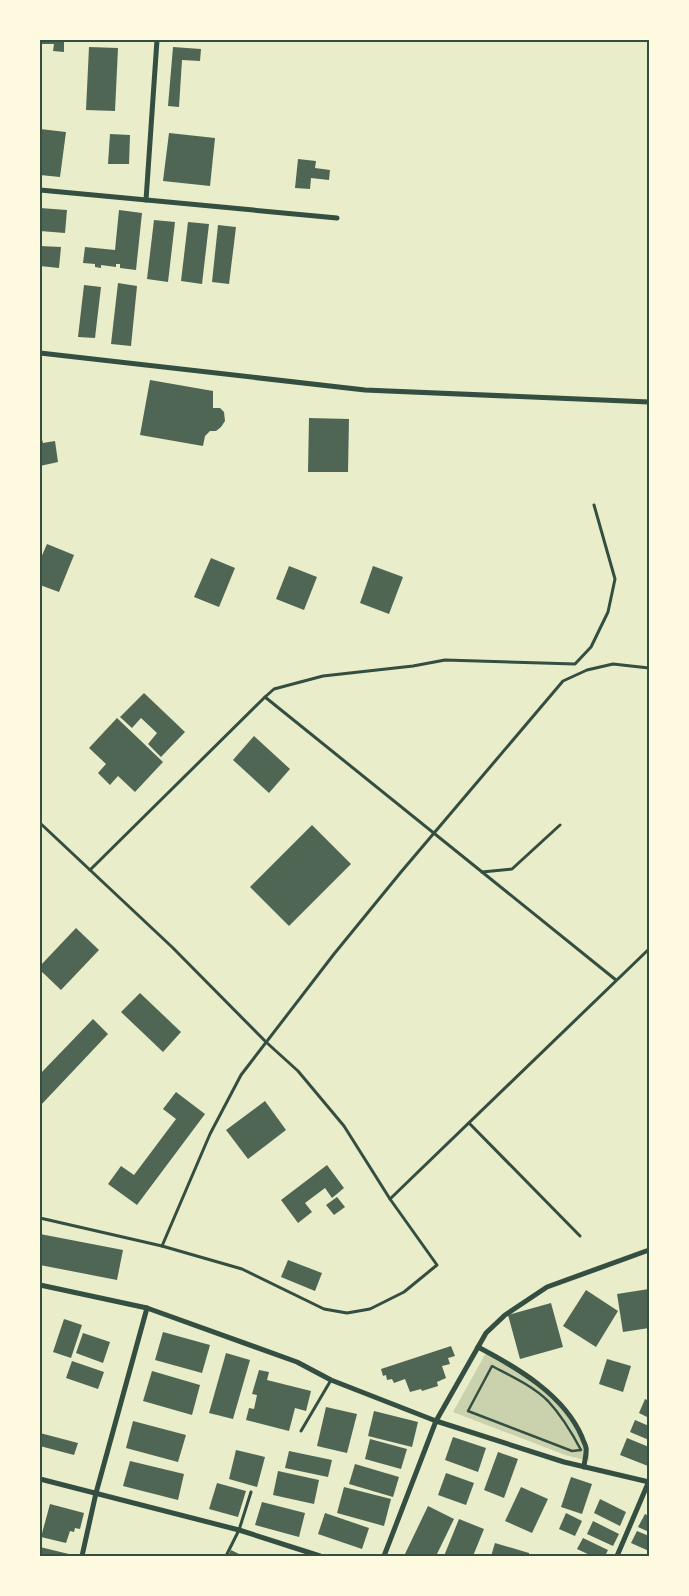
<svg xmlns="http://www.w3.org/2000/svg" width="689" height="1596" font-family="'Space Grotesk',sans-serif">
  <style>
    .green { fill: #cad2ad }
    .building { fill: #4f6655 }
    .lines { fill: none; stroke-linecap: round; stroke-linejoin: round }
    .path { stroke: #344e41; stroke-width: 2.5 }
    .service { stroke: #344e41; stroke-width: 3 }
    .minor { stroke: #344e41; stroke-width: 5 }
    .neatline { fill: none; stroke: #344e41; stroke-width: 2 }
  </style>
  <rect width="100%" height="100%" fill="#e9edc9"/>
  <polygon class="green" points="487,1351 541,1385 563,1407 589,1448 589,1461 565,1455 453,1412"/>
  <g class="building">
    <polygon points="40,40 64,40 64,52 53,51 54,44 40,44"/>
    <polygon points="89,47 118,48 115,111 86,110"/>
    <polygon points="173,47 201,49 200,61 182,60 179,107 168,106"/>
    <polygon points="40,129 66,132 60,177 40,175"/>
    <polygon points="169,133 215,138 210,186 163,181"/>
    <polygon points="110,134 130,135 129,164 108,164"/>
    <polygon points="298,159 316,161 315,168 330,170 329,180 311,178 310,189 295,188"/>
    <polygon points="40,208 67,210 65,233 40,231"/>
    <polygon points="119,210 142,213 136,270 120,268 120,264 116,264 116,267 101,265 101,268 95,267 95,264 83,263 85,247 115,250"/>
    <polygon points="154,220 175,222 168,282 147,279"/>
    <polygon points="188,222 209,224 202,284 181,281"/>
    <polygon points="218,225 236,227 229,284 212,282"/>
    <polygon points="40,246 61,247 59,268 40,266"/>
    <polygon points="118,283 137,286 131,346 111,344"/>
    <polygon points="84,285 101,287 95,338 78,337"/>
    <polygon points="150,380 213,391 213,408 220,408 224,412 225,421 221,427 216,431 210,431 205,436 203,446 140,435"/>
    <polygon points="309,418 349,419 348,472 308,472"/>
    <polygon points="40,433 43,443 55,441 58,462 40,466"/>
    <polygon points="47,544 74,555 59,592 40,585 40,560"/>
    <polygon points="211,558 235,568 219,607 194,597"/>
    <polygon points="289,566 317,577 304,610 276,599"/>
    <polygon points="373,566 403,577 389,614 360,603"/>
    <polygon points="144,693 185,732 161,757 148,744 157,733 141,718 132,728 120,717"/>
    <polygon points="117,718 163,762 135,792 118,776 110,785 98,773 106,764 89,748"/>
    <polygon points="254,736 290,769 269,793 233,760"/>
    <polygon points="312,825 351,864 289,926 250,887"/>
    <polygon points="76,928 99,950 61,990 40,970 40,966"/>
    <polygon points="140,993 181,1032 163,1052 121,1012"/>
    <polygon points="93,1019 108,1034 40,1106 40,1074"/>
    <polygon points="176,1092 205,1114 137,1205 108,1184 121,1166 134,1175 176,1119 163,1109"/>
    <polygon points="265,1101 286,1130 248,1159 226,1130"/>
    <polygon points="327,1165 344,1188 332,1198 325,1188 305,1203 312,1212 298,1223 281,1200"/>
    <polygon points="337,1197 345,1207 334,1215 326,1205"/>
    <polygon points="40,1234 123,1250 117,1280 40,1265"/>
    <polygon points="288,1260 322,1273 315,1291 281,1277"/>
    <polygon points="649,1289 649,1328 623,1332 617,1294"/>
    <polygon points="586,1290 618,1311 596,1347 563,1326"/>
    <polygon points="551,1303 563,1347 520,1359 508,1315"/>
    <polygon points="64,1319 82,1325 71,1358 53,1352"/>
    <polygon points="163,1332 210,1345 202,1373 155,1360"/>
    <polygon points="83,1333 110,1342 103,1363 76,1353"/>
    <polygon points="451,1346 455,1356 448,1358 450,1364 442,1366 446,1378 437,1382 438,1386 422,1391 421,1389 410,1392 405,1379 394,1383 392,1379 387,1380 386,1375 383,1376 381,1369"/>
    <polygon points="226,1353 250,1360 233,1419 209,1413"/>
    <polygon points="607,1359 631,1366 623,1392 599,1384"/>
    <polygon points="72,1361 104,1372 98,1389 66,1378"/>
    <polygon points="259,1370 269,1372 267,1380 311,1391 306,1411 295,1408 289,1431 246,1420 249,1408 254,1409 257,1395 252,1394"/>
    <polygon points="152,1371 200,1385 192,1415 143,1401"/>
    <polygon points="645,1399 649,1401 649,1418 639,1413"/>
    <polygon points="326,1407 357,1414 347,1453 317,1446"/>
    <polygon points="374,1411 418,1422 412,1447 368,1436"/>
    <polygon points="635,1420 649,1426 649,1440 630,1432"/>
    <polygon points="133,1421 186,1435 178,1462 126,1448"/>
    <polygon points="40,1433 78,1443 74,1455 40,1446"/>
    <polygon points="453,1437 486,1448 478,1472 445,1460"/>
    <polygon points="627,1438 649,1447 648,1466 620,1455"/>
    <polygon points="370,1439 407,1449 401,1469 365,1459"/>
    <polygon points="236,1450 265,1457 257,1487 229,1479"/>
    <polygon points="289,1451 332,1460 328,1477 285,1468"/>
    <polygon points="498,1452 518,1459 504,1498 484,1490"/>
    <polygon points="130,1461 184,1474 178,1500 123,1486"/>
    <polygon points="355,1464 399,1477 393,1497 349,1484"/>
    <polygon points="278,1471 319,1480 314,1504 273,1495"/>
    <polygon points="446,1473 474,1483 466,1505 438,1495"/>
    <polygon points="571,1477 592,1484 582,1514 561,1507"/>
    <polygon points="217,1483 246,1491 238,1517 209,1509"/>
    <polygon points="344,1487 391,1499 384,1526 337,1513"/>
    <polygon points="521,1487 548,1499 532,1533 505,1521"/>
    <polygon points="600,1499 626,1512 620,1526 594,1513"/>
    <polygon points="262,1502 305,1513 299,1537 255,1525"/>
    <polygon points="50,1504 84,1513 80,1529 75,1528 74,1532 70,1531 66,1543 41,1537"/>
    <polygon points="428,1506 454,1519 436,1556 404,1556"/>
    <polygon points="325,1513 369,1528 362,1549 318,1534"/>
    <polygon points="566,1513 582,1521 575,1536 559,1529"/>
    <polygon points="645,1514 649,1516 649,1532 638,1527"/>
    <polygon points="459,1519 484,1529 473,1556 444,1556"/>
    <polygon points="593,1521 619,1534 613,1546 587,1534"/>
    <polygon points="637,1531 649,1536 649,1551 631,1543"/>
    <polygon points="583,1538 608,1550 605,1556 592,1556 577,1549"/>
    <polygon points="495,1543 529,1553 529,1556 491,1556"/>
    <polygon points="40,1547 73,1555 73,1556 40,1556"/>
    <polygon points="231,1550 243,1556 228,1556"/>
  </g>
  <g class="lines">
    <path class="path" d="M 492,1366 C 511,1376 533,1386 548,1401 C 562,1416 572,1433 581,1450 L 572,1451 L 468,1411 Z"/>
    <g class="service">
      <polyline points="265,697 274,689 323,676 413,666 445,660 575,664 591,647 608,612 615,579 594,505"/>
      <polyline points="40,823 172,947 266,1042 298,1071 344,1126 390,1199 437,1265 404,1292 370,1309 347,1313 324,1309 242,1269 162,1246 40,1218"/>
      <polyline points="90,870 265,697 616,980"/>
      <polyline points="482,872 512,869 560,825"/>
      <polyline points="469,1123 580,1236"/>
      <polyline points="390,1199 649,949"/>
      <polyline points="162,1246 210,1134 241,1075 334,954 401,872 563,681 587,670 613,664 649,668"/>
      <polyline points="301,1431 331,1380"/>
      <polyline points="226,1556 239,1530 251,1492"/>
    </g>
    <g class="minor">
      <polyline points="40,190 337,218"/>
      <polyline points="146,200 157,40"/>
      <polyline points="40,353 365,390 649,402"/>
      <polyline points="40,1285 147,1308 297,1362 331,1380 436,1421 564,1462 649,1482"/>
      <path d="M 478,1347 C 518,1368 564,1395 582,1437 C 583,1441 586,1445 586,1448 C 587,1454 584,1462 584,1467"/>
      <polyline points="40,1479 239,1530 320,1556"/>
      <polyline points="82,1556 96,1493 147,1308"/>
      <polyline points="384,1556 436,1421 486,1333 505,1315 547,1287 649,1250"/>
      <polyline points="617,1556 649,1481"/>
    </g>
  </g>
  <rect width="689" height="1596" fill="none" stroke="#fefae0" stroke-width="82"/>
  <rect x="41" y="41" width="607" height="1514" class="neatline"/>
</svg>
